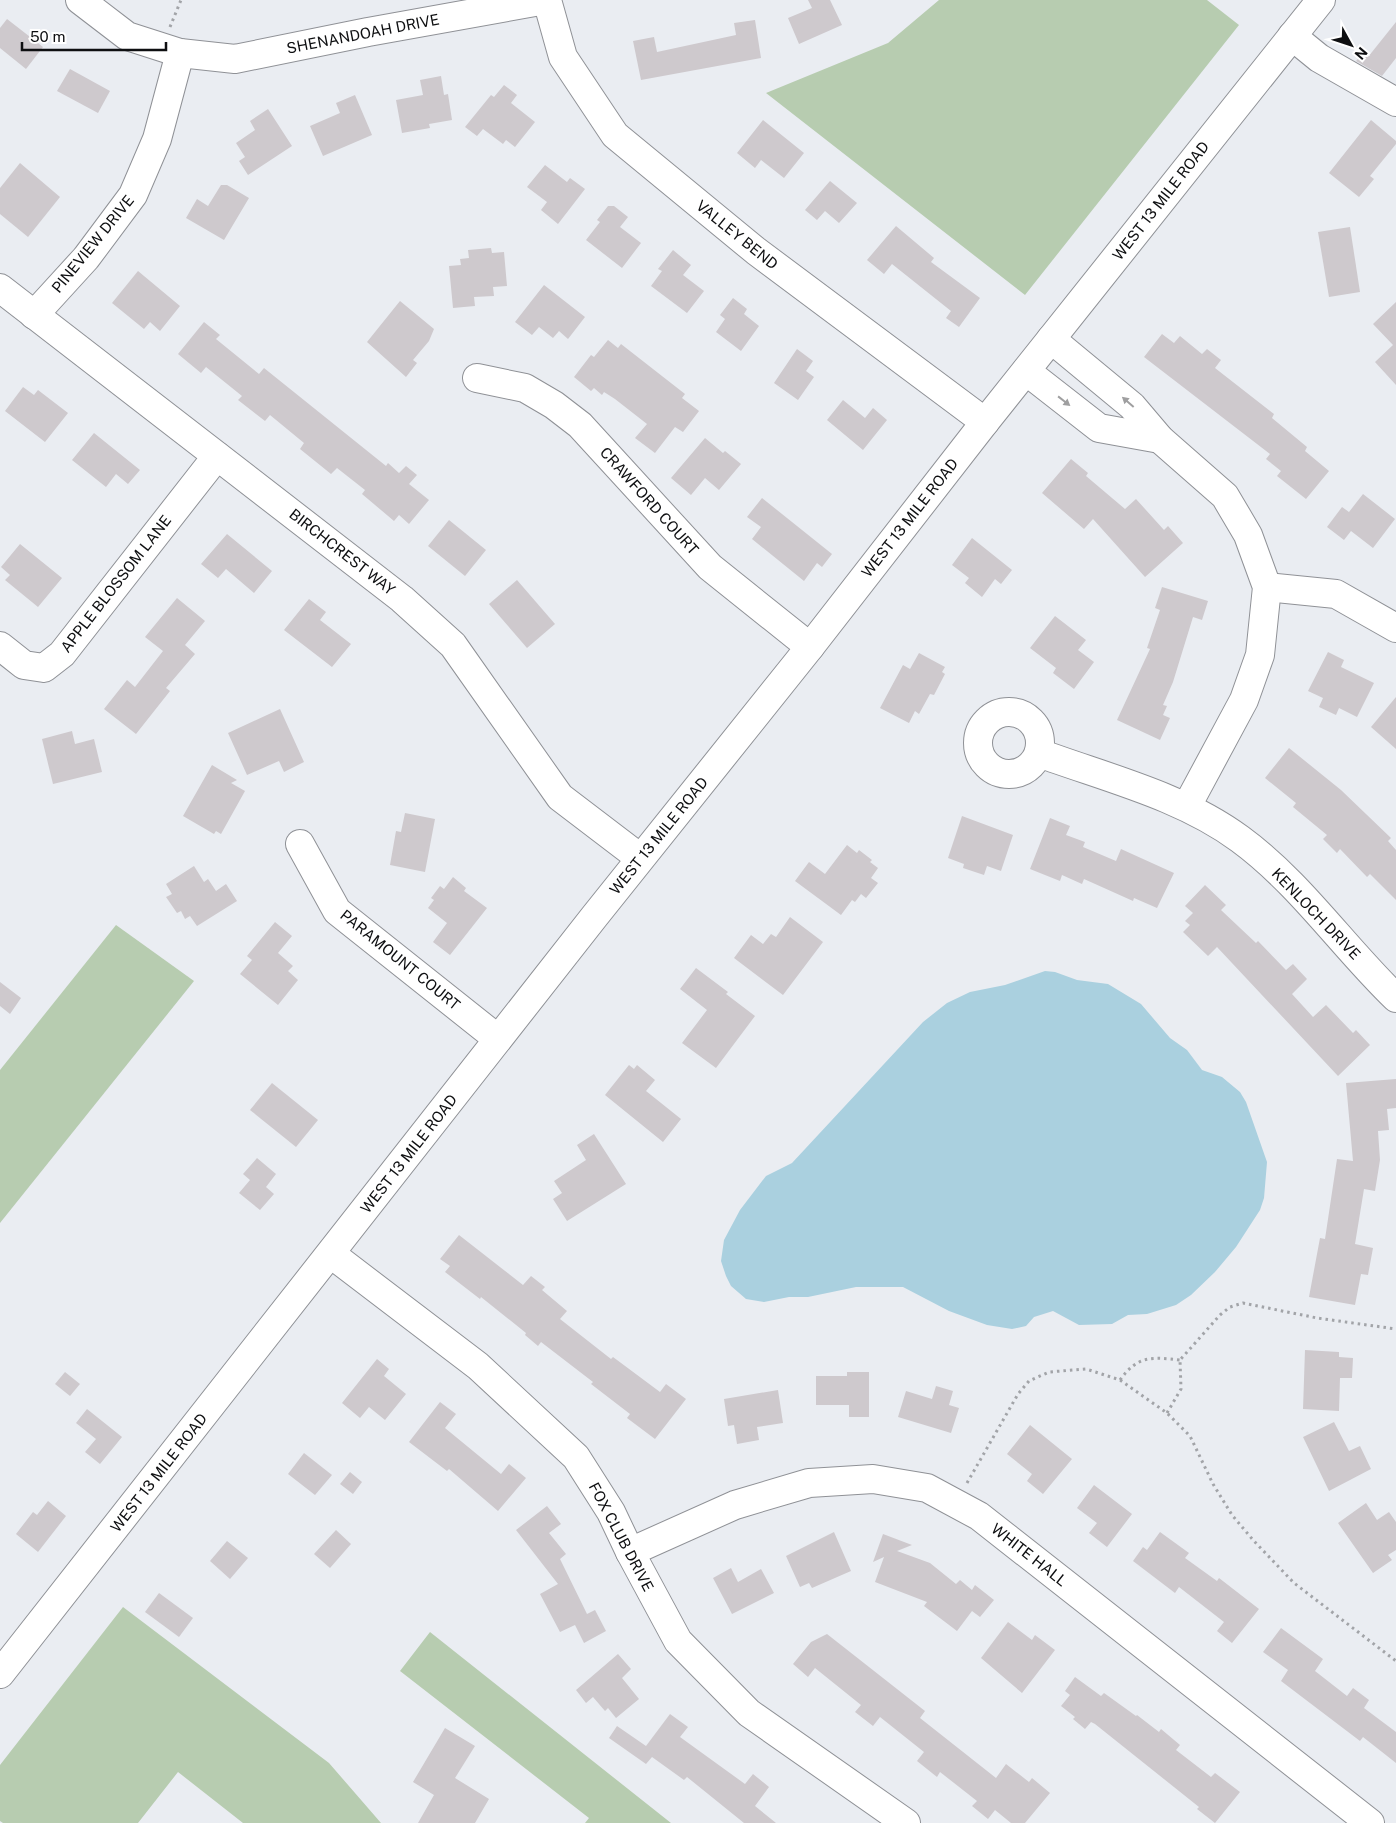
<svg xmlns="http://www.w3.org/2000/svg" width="1396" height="1823" font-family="'Public Sans',sans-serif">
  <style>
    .green { fill: #b7ccb0 }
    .water { fill: #aad0df }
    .building { fill: #cec9cd }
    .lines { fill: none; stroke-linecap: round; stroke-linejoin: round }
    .minor-casing { stroke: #8f9196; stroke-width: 30 }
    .path { stroke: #a2a4a8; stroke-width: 3; stroke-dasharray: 2.5 4; stroke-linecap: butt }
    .minor { stroke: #fff; stroke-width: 28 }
    .oneway { fill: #9f9fa0 }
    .labels { text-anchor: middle; stroke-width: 4; stroke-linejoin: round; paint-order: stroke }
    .street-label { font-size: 15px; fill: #0e0f11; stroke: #fff }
  </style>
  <rect width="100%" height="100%" fill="#eaedf2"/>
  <g class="green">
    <polygon points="939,0 1207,0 1239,25 1025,295 766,93 888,43"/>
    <polygon points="116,925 194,981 0,1223 0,1070"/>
    <polygon points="123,1607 329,1763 381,1823 243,1823 178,1772 138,1823 3,1823 0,1821 0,1765"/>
    <polygon points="430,1632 671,1823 585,1823 589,1818 400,1671"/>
  </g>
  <polygon class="water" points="1045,971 1055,972 1077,980 1108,984 1141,1004 1170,1038 1187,1050 1202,1070 1222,1077 1240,1092 1246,1102 1267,1162 1264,1198 1260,1210 1236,1247 1215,1272 1191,1295 1176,1305 1147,1314 1128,1315 1112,1324 1079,1325 1053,1311 1034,1317 1026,1326 1012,1329 987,1325 949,1311 903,1287 856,1287 808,1297 789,1297 764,1302 746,1299 731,1286 726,1276 721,1261 724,1240 740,1210 766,1176 792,1163 923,1022 947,1003 970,992 1005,985"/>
  <g class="building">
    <polygon points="808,0 830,0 842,25 799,44 788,18 812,8"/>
    <polygon points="7,19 43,47 26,69 0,48 0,28"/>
    <polygon points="755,20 761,58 641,80 633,41 654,37 657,52 736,35 734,23"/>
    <polygon points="1396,22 1396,58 1382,76 1356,61 1363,53 1368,57"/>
    <polygon points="70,69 110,91 98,113 57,91"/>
    <polygon points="441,76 444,95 448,94 452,120 429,124 430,128 402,133 396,100 423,95 420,80"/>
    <polygon points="504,85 517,95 511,103 535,122 515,147 506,140 503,144 483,129 477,136 465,127 491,95 494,97"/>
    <polygon points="355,95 372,135 323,156 310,126 340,113 336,103"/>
    <polygon points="268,109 292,146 248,175 239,161 245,157 236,143 255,130 250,121"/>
    <polygon points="763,120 804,153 784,178 761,160 755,168 737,153"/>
    <polygon points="1371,120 1396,141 1396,144 1370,176 1374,179 1359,197 1329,173"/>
    <polygon points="20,163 60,197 28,237 0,214 0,188"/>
    <polygon points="545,165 567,182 570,178 585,189 558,224 541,210 547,202 527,187"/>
    <polygon points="830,181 857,203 839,223 825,211 817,220 805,210"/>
    <polygon points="221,185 227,185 249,198 224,240 186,218 197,199 208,206"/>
    <polygon points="608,206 614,206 628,217 620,227 641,243 622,268 586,240 600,222 597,220"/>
    <polygon points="896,226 934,258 931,262 980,298 959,327 946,318 951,311 892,264 884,274 867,260"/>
    <polygon points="1350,227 1360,292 1329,297 1318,232"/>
    <polygon points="491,248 492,253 504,252 507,286 493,287 494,296 474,297 475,306 453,308 449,266 461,265 460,259 469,258 468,250"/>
    <polygon points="673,250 691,265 683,275 704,291 687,313 651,286 662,271 658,269"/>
    <polygon points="138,271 180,306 160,331 150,322 144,329 112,303"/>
    <polygon points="544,285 585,317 568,339 559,331 553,338 539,327 532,335 515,322"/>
    <polygon points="733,298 747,309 744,314 759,326 741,351 716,332 725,319 720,315"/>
    <polygon points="400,301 434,329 429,341 413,360 417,363 406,377 367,342"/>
    <polygon points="1396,302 1396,385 1375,362 1393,345 1373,324"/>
    <polygon points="204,322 220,335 216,339 259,374 264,368 386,466 388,463 399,473 406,466 417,475 409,484 429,500 409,524 399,515 394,521 362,494 365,490 337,468 331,474 300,449 304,443 270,415 265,421 238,400 242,396 206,367 201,373 178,354"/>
    <polygon points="1162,334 1174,343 1180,336 1202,354 1207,349 1221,360 1215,368 1274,414 1272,418 1307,447 1305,451 1329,471 1306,499 1277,476 1281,471 1266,459 1270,454 1144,357"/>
    <polygon points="608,340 618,348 621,344 685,394 682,398 699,411 683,432 675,427 655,453 635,438 647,424 615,399 604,392 602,395 594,388 591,391 574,377 591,355 594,357"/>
    <polygon points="797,349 813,361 806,371 814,377 798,400 774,383"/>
    <polygon points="23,387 34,395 38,390 68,413 45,442 5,411"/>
    <polygon points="843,400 865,418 873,408 887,420 863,450 827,420"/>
    <polygon points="94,433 140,470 128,484 116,474 106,487 72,460"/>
    <polygon points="705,438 723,453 725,451 741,464 719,490 705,478 691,495 671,478"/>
    <polygon points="1071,459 1088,473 1086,476 1125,509 1136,499 1164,530 1168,526 1183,543 1145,577 1093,519 1084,529 1042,493"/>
    <polygon points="1363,494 1395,519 1373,548 1351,531 1344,540 1327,527 1342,507 1349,512"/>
    <polygon points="762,498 832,554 822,567 817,563 804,581 752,539 761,527 747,517"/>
    <polygon points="449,520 486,550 465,576 428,546"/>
    <polygon points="227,534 272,571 254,593 226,569 218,578 201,564"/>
    <polygon points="972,538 1012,570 1001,584 995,579 982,597 965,583 969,578 952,565"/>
    <polygon points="20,544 62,578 38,607 5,580 10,575 1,567"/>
    <polygon points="517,580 555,624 527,648 489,604"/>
    <polygon points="1162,587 1208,601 1202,620 1193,617 1173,682 1163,705 1167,706 1163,715 1170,718 1160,740 1117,720 1150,649 1147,648 1160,610 1155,608"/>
    <polygon points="177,598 205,621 185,645 195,654 166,688 170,691 136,734 104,709 127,680 135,687 163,651 145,637"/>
    <polygon points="309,599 326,612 320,620 351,644 332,667 284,630"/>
    <polygon points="1055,616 1086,640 1078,650 1094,662 1074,689 1053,673 1056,668 1030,648"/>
    <polygon points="1328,652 1344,660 1341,667 1374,683 1357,717 1339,708 1336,715 1319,707 1323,698 1308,691"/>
    <polygon points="919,653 945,667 942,672 945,674 934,695 930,694 919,714 915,711 909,723 880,708 903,665 910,669"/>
    <polygon points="1396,697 1396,749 1371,727"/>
    <polygon points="280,709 304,762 284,772 279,761 247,775 228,733"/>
    <polygon points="72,731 75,744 94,739 102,772 53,784 42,739"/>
    <polygon points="1289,748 1341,790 1391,838 1388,841 1396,850 1396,900 1370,874 1367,877 1340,849 1337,853 1323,839 1327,835 1293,807 1296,803 1265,778"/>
    <polygon points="212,765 237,780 231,783 245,791 221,834 216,831 214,834 183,816"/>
    <polygon points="405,813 435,819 425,872 390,865 396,831 401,832"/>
    <polygon points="962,816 1013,835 1001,871 987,866 984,875 963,868 964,864 948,858"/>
    <polygon points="1050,818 1070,826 1066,835 1085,842 1083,847 1116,861 1121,849 1174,873 1157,908 1134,898 1133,901 1084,879 1082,884 1062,875 1060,881 1030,869"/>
    <polygon points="847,845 857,853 859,850 872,860 870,862 878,868 871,878 878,883 866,898 861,894 855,902 852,900 841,915 795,881 809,862 825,874"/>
    <polygon points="194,866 204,882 208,879 216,891 226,884 237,901 197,926 190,916 185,919 181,911 177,913 166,897 172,894 166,884"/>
    <polygon points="453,877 466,888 464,891 487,908 450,955 433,942 447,923 428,908 434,900 431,898 440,886 444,889"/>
    <polygon points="1205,885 1226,905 1221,910 1256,943 1258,941 1286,970 1293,964 1307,979 1292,994 1313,1017 1326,1005 1353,1033 1356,1030 1370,1045 1338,1076 1217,947 1208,956 1183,932 1190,925 1185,921 1193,913 1185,906"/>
    <polygon points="790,917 823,942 783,995 734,958 751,935 763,944 771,934 776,937"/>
    <polygon points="275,922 292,936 278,953 293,966 288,971 298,980 278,1005 240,974 252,960 247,956"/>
    <polygon points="696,968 728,992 726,994 755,1016 716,1068 682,1043 707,1010 680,989"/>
    <polygon points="0,982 21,998 10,1014 0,1006"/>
    <polygon points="629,1065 634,1069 637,1065 655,1080 646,1091 681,1119 663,1142 605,1095"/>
    <polygon points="1396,1079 1396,1108 1387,1109 1389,1130 1378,1131 1380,1160 1375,1191 1364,1189 1355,1244 1373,1248 1368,1275 1361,1274 1355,1305 1309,1297 1320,1238 1325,1239 1337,1159 1353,1161 1346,1083"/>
    <polygon points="272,1083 318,1120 296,1147 250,1110"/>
    <polygon points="594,1134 626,1184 567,1221 553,1199 562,1193 554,1181 586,1160 577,1145"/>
    <polygon points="257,1158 276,1174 266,1187 274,1194 260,1210 239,1193 250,1180 243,1174"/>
    <polygon points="459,1235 523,1285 531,1276 545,1287 542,1290 567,1311 560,1319 611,1359 613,1357 660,1392 666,1384 686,1399 655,1439 627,1418 630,1414 591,1384 593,1382 541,1342 538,1346 525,1335 526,1333 481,1297 480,1299 445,1272 450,1266 440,1259"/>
    <polygon points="1305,1350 1339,1352 1339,1357 1353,1358 1352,1378 1340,1378 1339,1411 1303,1409"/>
    <polygon points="377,1359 389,1369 384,1376 406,1394 385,1420 369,1407 360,1418 342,1403"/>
    <polygon points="65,1372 80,1384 70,1396 55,1384"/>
    <polygon points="847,1372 869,1372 869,1417 849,1417 849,1405 816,1405 816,1376 847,1376"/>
    <polygon points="936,1386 953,1391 949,1405 959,1408 951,1433 898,1417 906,1391 932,1399"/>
    <polygon points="778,1390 783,1423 757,1427 759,1440 737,1444 734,1425 728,1426 724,1399"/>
    <polygon points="440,1402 456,1414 445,1428 501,1474 509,1464 526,1478 498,1511 449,1469 447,1471 409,1442"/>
    <polygon points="87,1409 122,1437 100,1464 85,1452 96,1439 76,1423"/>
    <polygon points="1334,1422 1349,1451 1360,1446 1371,1469 1329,1491 1303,1437"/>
    <polygon points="1030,1425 1072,1459 1043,1494 1027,1481 1032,1474 1007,1454"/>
    <polygon points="304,1453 332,1475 315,1495 288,1474"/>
    <polygon points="350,1472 362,1482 353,1494 340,1484"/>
    <polygon points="1094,1485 1132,1514 1107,1547 1089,1533 1097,1523 1077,1508"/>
    <polygon points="48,1501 66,1516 38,1552 16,1534 33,1512 37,1515"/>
    <polygon points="1366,1503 1377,1520 1389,1512 1396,1522 1396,1550 1388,1555 1392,1560 1373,1573 1338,1523"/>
    <polygon points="547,1506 561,1524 549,1533 566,1554 560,1559 587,1614 595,1610 606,1631 584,1643 575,1625 560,1632 540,1594 558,1584 516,1530"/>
    <polygon points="336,1530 351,1544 330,1568 314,1554"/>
    <polygon points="834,1532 851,1571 812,1588 809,1583 800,1587 786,1556"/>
    <polygon points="1160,1532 1189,1553 1185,1558 1217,1581 1219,1578 1259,1609 1232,1643 1217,1631 1224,1622 1179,1587 1175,1593 1133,1561 1143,1547 1147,1550"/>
    <polygon points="883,1534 912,1545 897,1551 930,1563 956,1584 960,1580 972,1590 975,1585 994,1600 980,1617 972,1611 957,1631 924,1606 927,1602 875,1582 884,1557 873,1562"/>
    <polygon points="227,1541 248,1558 230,1579 210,1561"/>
    <polygon points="731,1568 738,1582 761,1569 774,1593 732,1614 713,1578"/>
    <polygon points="159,1593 193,1618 179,1637 145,1612"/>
    <polygon points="1008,1622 1032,1640 1035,1635 1055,1650 1022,1693 981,1658"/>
    <polygon points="1281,1628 1323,1659 1315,1671 1347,1696 1353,1688 1369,1700 1364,1708 1396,1732 1396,1763 1363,1737 1360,1741 1281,1681 1288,1670 1263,1652"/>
    <polygon points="827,1634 925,1711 920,1718 996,1778 1006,1764 1029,1782 1032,1778 1050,1793 1025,1823 1011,1823 995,1810 988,1819 972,1806 977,1801 940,1772 937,1777 917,1761 924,1752 880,1717 873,1726 855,1712 861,1705 815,1668 808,1677 793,1664 811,1642"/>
    <polygon points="618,1654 631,1669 622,1678 639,1699 616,1718 608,1708 605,1711 593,1697 586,1703 576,1690"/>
    <polygon points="1075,1677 1101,1696 1104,1693 1136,1716 1137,1715 1159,1732 1161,1729 1180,1745 1176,1750 1211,1777 1215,1773 1240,1792 1215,1823 1197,1809 1199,1807 1095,1724 1091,1722 1085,1729 1073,1719 1075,1717 1061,1706 1070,1695 1065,1691"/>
    <polygon points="670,1714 688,1727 680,1737 745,1784 753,1774 769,1787 755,1806 776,1823 744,1823 687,1777 684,1780 652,1757 646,1764 609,1738 617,1726 646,1746"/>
    <polygon points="445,1728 475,1746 455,1778 489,1799 475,1823 418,1823 434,1795 413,1782"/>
  </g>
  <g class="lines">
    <defs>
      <g id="minor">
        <polyline points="80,0 127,36 180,53 235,59 368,32 546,0"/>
        <polyline points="547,0 563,57 615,135 756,251 985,422"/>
        <polyline points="1292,36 1319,58 1396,102"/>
        <polyline points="0,288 402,599 453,645 560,797 640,858"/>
        <polyline points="34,315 86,258 133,195 157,139 180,53"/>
        <polyline points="1051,339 1132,406 1160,439 1225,496 1248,535 1267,587 1260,655 1244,700 1187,806"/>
        <polyline points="1026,371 1099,428 1160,439"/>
        <polyline points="477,378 525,388 554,405 580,425 710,567 810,647"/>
        <polyline points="1267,587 1336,594 1396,628"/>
        <polyline points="0,646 24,665 44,668 62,654 217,456"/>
        <circle cx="1009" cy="743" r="31"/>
        <path d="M 1039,753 C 1107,778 1182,796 1240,839 C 1300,883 1343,947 1396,998"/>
        <polyline points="300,844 337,911 498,1039"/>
        <polyline points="331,1254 478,1366 576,1457 611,1512 630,1552 678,1641 749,1713 906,1823"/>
        <polyline points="630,1552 735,1505 809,1483 873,1479 927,1488 979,1516 1370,1823"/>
        <polyline points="0,1674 594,917 810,647 985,422 1321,0"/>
      </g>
    </defs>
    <use href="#minor" class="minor-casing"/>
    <g class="path">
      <polyline points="170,27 181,0"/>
      <path d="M 1120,1380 C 1138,1355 1152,1357 1180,1360"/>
      <polyline points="1167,1413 1181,1389 1180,1360 1220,1315 1230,1307 1243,1303 1317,1318 1396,1329"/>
      <polyline points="967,1483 1018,1394 1029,1381 1049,1372 1086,1369 1120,1380 1167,1413 1190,1436 1213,1484 1232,1515 1253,1540 1294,1583 1396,1661"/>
    </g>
    <use href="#minor" class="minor"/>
  </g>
  <defs><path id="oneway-solid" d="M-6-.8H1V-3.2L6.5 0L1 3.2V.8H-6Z" transform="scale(1.25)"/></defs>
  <g class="oneway">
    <use href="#oneway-solid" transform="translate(1064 401) rotate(38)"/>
    <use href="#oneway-solid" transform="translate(1128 402) rotate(-139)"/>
  </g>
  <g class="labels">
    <g class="street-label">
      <text transform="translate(363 34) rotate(-11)" y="5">SHENANDOAH DRIVE</text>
      <text transform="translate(1161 201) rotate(-52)" y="5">WEST 13 MILE ROAD</text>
      <text transform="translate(737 235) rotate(39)" y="5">VALLEY BEND</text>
      <text transform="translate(93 244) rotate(-51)" y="5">PINEVIEW DRIVE</text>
      <text transform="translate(649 501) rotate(48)" y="5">CRAWFORD COURT</text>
      <text transform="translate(910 518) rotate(-52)" y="5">WEST 13 MILE ROAD</text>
      <text transform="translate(342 552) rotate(38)" y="5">BIRCHCREST WAY</text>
      <text transform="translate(116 584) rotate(-52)" y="5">APPLE BLOSSOM LANE</text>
      <text transform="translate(659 836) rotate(-51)" y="5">WEST 13 MILE ROAD</text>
      <text transform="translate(1316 914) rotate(46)" y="5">KENLOCH DRIVE</text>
      <text transform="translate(400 960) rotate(39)" y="5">PARAMOUNT COURT</text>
      <text transform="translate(409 1154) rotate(-52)" y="5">WEST 13 MILE ROAD</text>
      <text transform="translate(159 1473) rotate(-52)" y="5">WEST 13 MILE ROAD</text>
      <text transform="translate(621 1537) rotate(62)" y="5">FOX CLUB DRIVE</text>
      <text transform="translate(1029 1555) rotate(38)" y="5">WHITE HALL</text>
    </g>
  </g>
  <g transform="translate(1351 45) rotate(130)" stroke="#ffffff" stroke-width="4" paint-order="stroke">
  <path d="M0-4L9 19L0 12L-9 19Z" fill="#0e0f11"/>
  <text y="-8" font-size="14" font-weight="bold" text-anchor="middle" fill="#0e0f11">N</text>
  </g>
  <path d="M22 42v8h144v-8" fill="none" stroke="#0e0f11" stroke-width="2.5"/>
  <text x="30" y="42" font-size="15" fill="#0e0f11" stroke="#ffffff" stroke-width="4" paint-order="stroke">50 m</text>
</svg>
